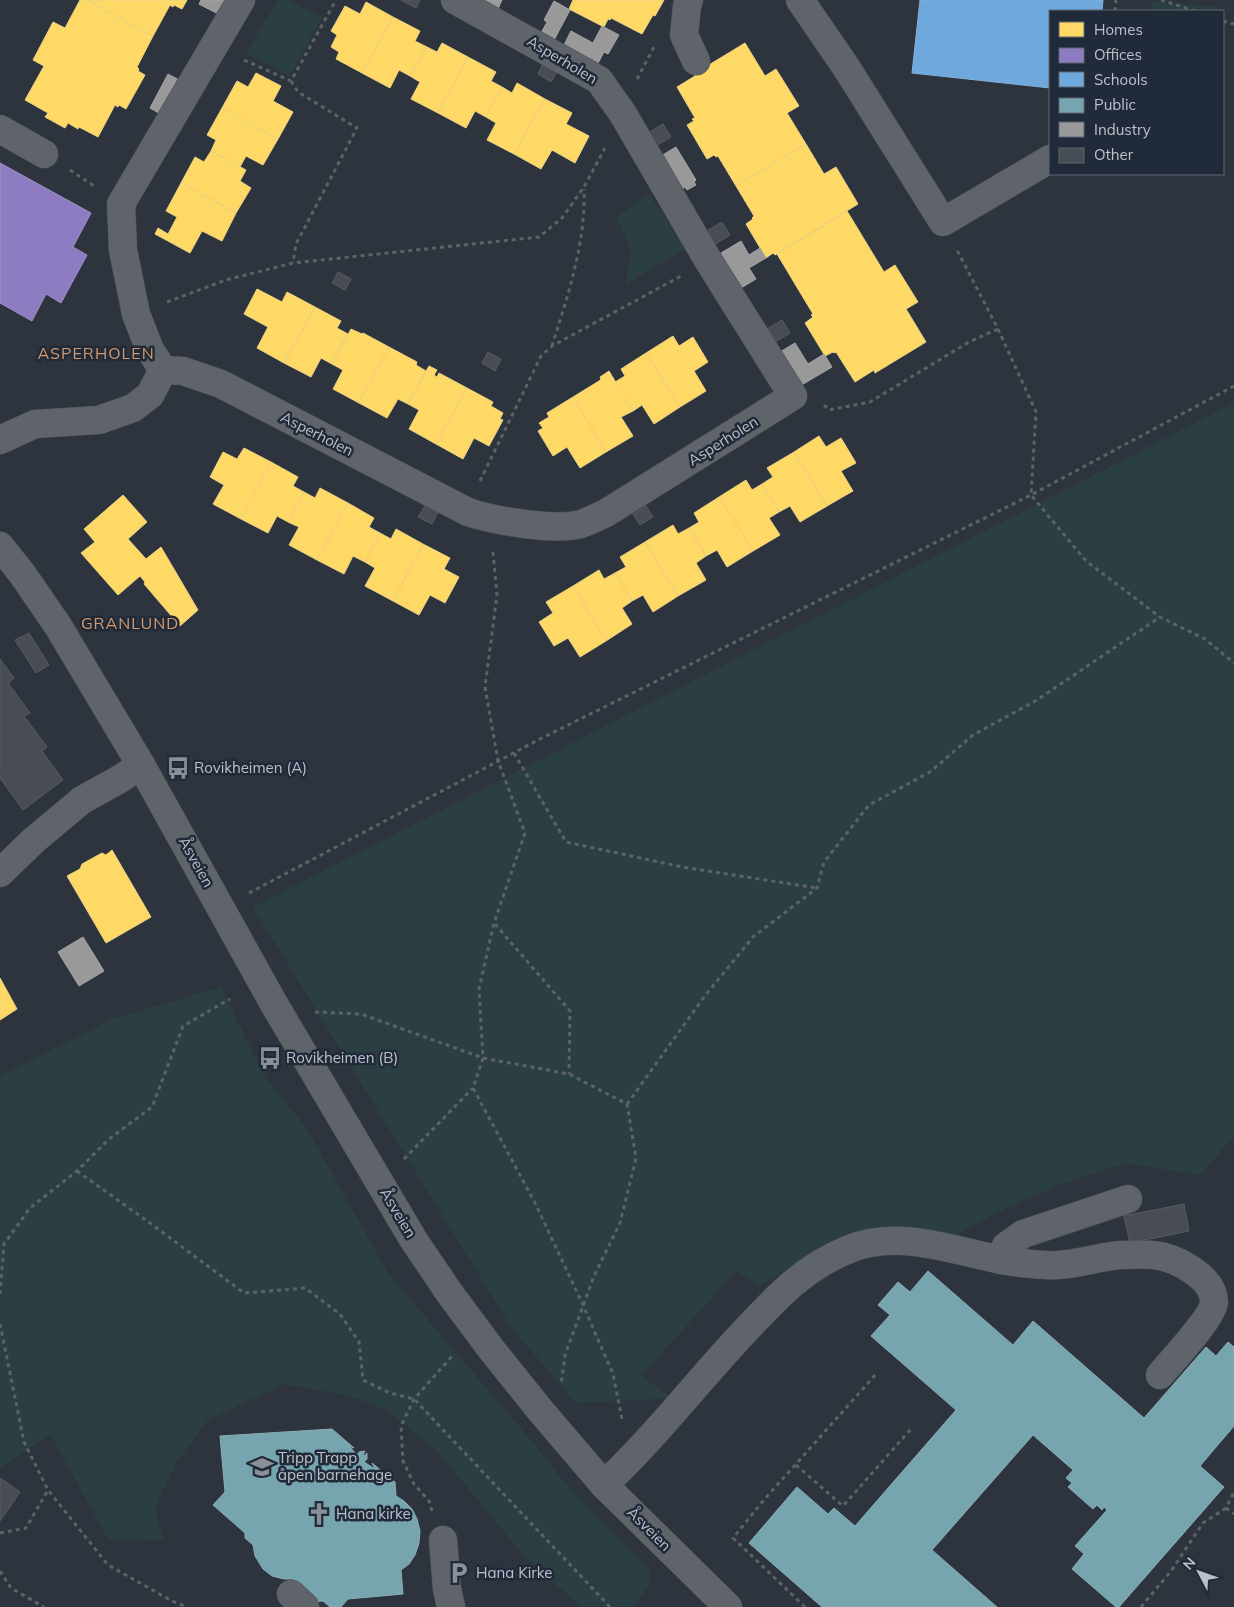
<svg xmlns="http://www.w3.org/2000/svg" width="1234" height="1607" font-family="Mulish,sans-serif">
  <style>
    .green { fill: #2b3f43 }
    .homes { fill: #ffd966; stroke: #ead285 }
    .offices { fill: #8e7cc3; stroke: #9b91c6 }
    .schools { fill: #6fa8dc; stroke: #86b0d7 }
    .public { fill: #76a5af; stroke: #8aadb8 }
    .industry { fill: #999; stroke: #a3a5a8 }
    .building { fill: #484d55; stroke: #575c64 }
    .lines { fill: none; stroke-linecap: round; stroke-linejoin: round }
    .minor-casing { stroke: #4b4f56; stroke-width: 29 }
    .path { stroke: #5c6267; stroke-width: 3; stroke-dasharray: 4 4; stroke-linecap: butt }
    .minor { stroke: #5f636a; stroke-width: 28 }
    .labels { text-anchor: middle; stroke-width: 5; stroke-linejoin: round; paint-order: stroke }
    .street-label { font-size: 15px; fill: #bac1cc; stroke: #212a38 }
    .poi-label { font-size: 15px; fill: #bac1cc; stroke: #212a38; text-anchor: start }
    .neighbourhood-label { font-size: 16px; letter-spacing: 1px; fill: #d39a6e; stroke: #212a38 }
  </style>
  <rect width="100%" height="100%" fill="#2e343d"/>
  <g class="green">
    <polygon points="278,0 287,0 322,17 290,76 246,53"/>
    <polygon points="1152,1 1216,7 1216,11 1151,11"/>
    <polygon points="649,194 685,249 626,284 631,249 616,217"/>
    <polygon points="1234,403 1234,1136 1200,1175 1126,1163 1059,1185 994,1214 953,1237 841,1238 760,1285 736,1271 641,1376 672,1398 576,1403 511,1327 253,907"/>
    <polygon points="221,987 265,1077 306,1127 388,1273 535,1445 563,1481 651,1572 648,1586 634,1607 581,1607 525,1557 437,1451 388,1411 351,1396 284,1384 208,1420 176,1463 156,1505 158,1526 165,1540 108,1539 50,1434 0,1469 0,1076 113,1019"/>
  </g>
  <g class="homes">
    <polygon points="80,0 87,0 153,36 137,67 139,69 138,71 145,75 126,109 119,105 118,107 115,105 98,137 79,127 78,129 68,123 65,128 45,117 48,113 25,100 44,66 33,60 53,22 65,28"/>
    <polygon points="87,0 187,0 182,9 174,5 173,7 170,5 153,36"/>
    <polygon points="573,0 664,0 655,16 653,15 642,34 611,18 610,20 608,19 604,27 569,9"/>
    <polygon points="366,2 393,17 362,73 336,59 339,52 331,47 337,35 331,31 345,6 360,14"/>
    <polygon points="393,17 420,31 415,41 427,47 410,76 399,70 390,88 362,73"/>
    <polygon points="442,43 468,57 438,113 411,99 420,82 410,76 427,47 437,52"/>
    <polygon points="745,43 765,76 776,69 799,106 787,113 806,144 736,186 718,156 716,157 714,155 707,159 687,125 694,121 692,119 695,118 677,87 695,76 694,74"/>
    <polygon points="468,57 496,72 491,81 502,87 486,117 475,111 466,128 438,113"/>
    <polygon points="256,73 281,86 273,101 293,112 278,139 222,108 237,81 248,87"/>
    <polygon points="517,83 545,99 514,154 487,140 496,123 486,117 502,87 512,93"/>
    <polygon points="545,99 572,113 566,124 589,136 575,163 552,150 541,169 514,154"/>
    <polygon points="222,108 278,139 263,165 246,156 240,167 211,151 216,140 207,135"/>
    <polygon points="806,144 824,174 836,167 858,204 775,255 773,253 766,258 746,224 753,219 752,218 754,216 736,186"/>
    <polygon points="211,151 246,170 240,181 251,188 236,213 181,183 195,157 204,162"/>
    <polygon points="181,183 236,213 222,241 202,231 190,253 155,234 158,228 168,234 177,217 166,211"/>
    <polygon points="847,211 884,272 895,265 918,302 906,309 926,342 875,373 874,370 855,382 836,352 834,353 833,352 825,356 805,323 813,317 811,315 813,314 777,254"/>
    <polygon points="257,289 282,302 287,292 315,307 284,363 257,348 268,327 244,314"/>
    <polygon points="315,307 341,321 337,328 348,334 332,364 321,358 311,377 284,363"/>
    <polygon points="351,329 362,334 363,333 389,347 359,403 333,389 343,370 332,364"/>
    <polygon points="673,336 679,346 693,337 708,362 694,371 706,391 680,407 646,353"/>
    <polygon points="389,347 417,362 416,365 426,371 408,404 398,399 387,418 359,403"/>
    <polygon points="646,353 680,407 654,424 642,405 633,411 615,382 625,376 621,369"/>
    <polygon points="429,366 437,370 434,375 437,377 439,373 467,388 436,444 409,429 419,410 408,404"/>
    <polygon points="609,371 633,411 621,417 633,436 606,452 573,397 599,381 601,379 600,377"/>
    <polygon points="467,388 493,402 491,406 503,413 500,419 503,420 489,446 474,438 463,459 436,444"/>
    <polygon points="573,397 606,452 580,468 567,447 553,456 538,431 543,428 539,423 549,417 547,413"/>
    <polygon points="819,436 826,447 841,438 856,463 841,471 853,491 827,506 794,452"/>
    <polygon points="244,448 271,462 241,519 213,504 224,485 210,477 223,452 237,459"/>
    <polygon points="794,452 827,506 800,522 790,506 779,512 762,484 773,477 767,468"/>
    <polygon points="271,462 298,477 293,486 304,492 288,522 277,516 268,533 241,519"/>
    <polygon points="746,480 752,490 762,484 779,512 769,518 780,535 753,551 719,497"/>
    <polygon points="320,488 348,503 317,560 289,545 299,527 288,522 304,492 315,498"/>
    <polygon points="123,495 147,522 128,539 146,559 161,547 198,610 180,626 144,584 145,582 140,576 118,595 81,553 95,542 84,529"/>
    <polygon points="719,497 753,551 727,567 717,550 706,556 689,528 699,522 694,513"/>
    <polygon points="348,503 374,518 369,527 380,533 365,562 353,556 344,574 317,560"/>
    <polygon points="673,525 678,534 689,528 706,556 696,563 706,580 678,596 645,542"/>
    <polygon points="396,529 423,544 393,601 365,586 375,568 365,562 380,533 391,539"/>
    <polygon points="645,542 678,596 653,612 643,595 632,601 615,573 626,567 620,557"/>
    <polygon points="423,544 450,558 444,569 459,577 445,603 430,595 419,615 393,601"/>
    <polygon points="599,570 604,579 615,573 632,601 622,608 632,624 606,641 573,586"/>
    <polygon points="573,586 606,641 580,657 568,638 554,646 539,622 553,613 546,602"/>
    <polygon points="112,850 151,917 106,943 67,876 80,869 82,864 102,853 106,855"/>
    <polygon points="0,978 17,1009 0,1020"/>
  </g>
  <polygon class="offices" points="0,163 91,213 73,247 87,255 61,303 46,294 32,321 0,303"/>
  <polygon class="schools" points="920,0 1103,0 1102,11 1050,11 1050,88 912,73"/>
  <g class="public">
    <polygon points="928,1271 1013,1345 1033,1321 1144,1418 1206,1347 1216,1356 1228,1342 1234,1347 1234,1426 1200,1466 1224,1487 1119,1607 1116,1607 1072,1569 1084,1554 1075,1546 1107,1510 1104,1507 1102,1510 1097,1505 1093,1509 1068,1487 1072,1483 1066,1478 1073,1470 1033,1435 932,1550 997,1607 822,1607 749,1543 797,1487 828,1514 834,1508 855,1526 956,1410 871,1336 890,1315 878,1305 898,1282 910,1292"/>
    <polygon points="332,1429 354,1448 349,1446 357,1455 359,1452 365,1451 363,1455 364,1456 367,1453 367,1459 364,1462 375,1469 372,1463 395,1482 396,1496 404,1501 412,1509 417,1519 420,1531 419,1543 415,1555 409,1564 401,1570 403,1594 348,1599 341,1607 330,1607 323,1601 311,1602 293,1579 284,1579 272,1576 263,1569 255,1556 253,1545 245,1538 245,1533 213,1505 225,1492 220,1436"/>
  </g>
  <g class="industry">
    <polygon points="201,0 229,0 220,15 199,4"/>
    <polygon points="477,0 502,0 497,11"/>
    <polygon points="554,1 570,10 553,42 540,35 547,22 544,20"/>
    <polygon points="602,26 619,35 608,54 604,52 597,65 563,47 571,31 593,43"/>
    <polygon points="168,74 183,82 164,116 150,108"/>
    <polygon points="676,147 696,180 694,182 696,185 687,190 685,187 682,189 661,156"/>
    <polygon points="741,241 749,255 760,248 766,258 749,268 756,279 741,288 721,253"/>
    <polygon points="795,343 808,364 824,354 832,367 800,386 780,352"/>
    <polygon points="83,937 104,971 79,986 58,952"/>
  </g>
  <g class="building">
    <polygon points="401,0 420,0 416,8"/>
    <polygon points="544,62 558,70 551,82 538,74"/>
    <polygon points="663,124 671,137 656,146 648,133"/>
    <polygon points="722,222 730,235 715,244 707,231"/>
    <polygon points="338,272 351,279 345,290 332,283"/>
    <polygon points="782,320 790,333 775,342 767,329"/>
    <polygon points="488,352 501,359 495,371 482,363"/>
    <polygon points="425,506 438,512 432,524 418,517"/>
    <polygon points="646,506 653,517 640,525 633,514"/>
    <polygon points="29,633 49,665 36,673 15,640"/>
    <polygon points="0,659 14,678 8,683 30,713 24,716 47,747 42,751 63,780 23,810 0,778 0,775 2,773 0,771"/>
    <polygon points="1184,1204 1189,1231 1130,1243 1124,1216"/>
    <polygon points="0,1478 20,1492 0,1521"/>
  </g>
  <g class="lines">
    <defs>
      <g id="minor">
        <path d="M 241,0 L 121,204 L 123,250 L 136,314 L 150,350 L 163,370 L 183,371 L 221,384 L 468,512 C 495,521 554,531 581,524 C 589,521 598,517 606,513 L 793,396 L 708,260 L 623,114 L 599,80 L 455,0"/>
        <polyline points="689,0 687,6 684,35 696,61"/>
        <polyline points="800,0 846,67 943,222 1050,159"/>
        <polyline points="0,129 44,154"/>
        <polyline points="0,440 35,424 99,420 133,408 150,395 163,370"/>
        <polyline points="0,546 23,575 58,626 141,765 274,1004 413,1239 448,1291 491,1349 540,1410 604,1485 728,1607"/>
        <polyline points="0,873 33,841 82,800 120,779 141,765"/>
        <polyline points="1000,1260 1006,1246 1023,1234 1128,1199"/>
        <path d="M 604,1485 C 655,1437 697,1382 744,1332 C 777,1297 802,1269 847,1250 C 895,1229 948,1249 997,1259 C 1013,1263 1030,1264 1046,1265 C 1067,1267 1098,1257 1120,1255 C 1130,1255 1142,1254 1153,1255 C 1175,1257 1214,1277 1214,1302 C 1213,1317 1171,1362 1160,1375"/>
        <polyline points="443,1540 447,1589 451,1607"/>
        <polyline points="291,1594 305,1607"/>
      </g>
    </defs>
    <use href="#minor" class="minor-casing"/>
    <g class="path">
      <polyline points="1161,0 1195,11"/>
      <polyline points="1115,11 1116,0"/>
      <polyline points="1223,21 1234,24"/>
      <polyline points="244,60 291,81 336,0"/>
      <polyline points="637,79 654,47"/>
      <polyline points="291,81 298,92 357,128 296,244 293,263"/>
      <polyline points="70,170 94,186"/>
      <polyline points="167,302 226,280 293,263 539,237 562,218 584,187 605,148"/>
      <path d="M 552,346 C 568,295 586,242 584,189"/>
      <polyline points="1234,386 1031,495 1086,561 1160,617 1205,639 1234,663"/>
      <polyline points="824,405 829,410 870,402 969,342 998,329"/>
      <polyline points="480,481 541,356 552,346 681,276"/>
      <polyline points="493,552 497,595 485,687 498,761 525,833 494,923 479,989 483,1058 473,1088 535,1203 583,1305 613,1374 622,1419"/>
      <polyline points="514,753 566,842 682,867 817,888"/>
      <polyline points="249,893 540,739 1031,495 1036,412 998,329 957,250"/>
      <polyline points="495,924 570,1011 569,1074"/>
      <polyline points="315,1012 361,1014 483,1058 569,1074 627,1104 636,1158 620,1223 594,1276 565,1355 561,1385"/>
      <polyline points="627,1104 704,997 753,937 817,888 824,862 869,805 930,772 973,735 1037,700 1160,617"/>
      <polyline points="404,1159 473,1088"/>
      <polyline points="77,1171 150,1223 244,1293 305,1288 340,1314 359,1342 363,1380 390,1393 414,1399 610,1607"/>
      <polyline points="0,1294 4,1244 30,1208 77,1171 109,1139 152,1107 183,1026 230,999"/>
      <polyline points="0,1324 24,1442 48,1490 108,1565 172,1601 187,1607"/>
      <polyline points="796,1465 843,1506 911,1429"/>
      <polyline points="1226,1508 1234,1514"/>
      <polyline points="432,1511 429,1501 414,1484 403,1461 401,1426 414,1399 454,1354"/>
      <polyline points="0,1533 26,1528 48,1490"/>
      <polyline points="0,1571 11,1588 44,1607"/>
      <polyline points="805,1607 733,1538 763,1501 877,1373"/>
      <polyline points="1141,1607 1171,1571 1203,1523 1226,1508 1234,1492"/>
    </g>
    <use href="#minor" class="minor"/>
  </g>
  <defs>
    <symbol id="bus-bare" viewBox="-9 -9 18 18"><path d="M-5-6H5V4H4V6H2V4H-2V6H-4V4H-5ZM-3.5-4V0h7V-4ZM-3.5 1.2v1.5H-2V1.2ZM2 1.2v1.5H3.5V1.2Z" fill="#89909a" stroke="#212a38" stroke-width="2.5" paint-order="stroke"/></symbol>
    <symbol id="school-bare" viewBox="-9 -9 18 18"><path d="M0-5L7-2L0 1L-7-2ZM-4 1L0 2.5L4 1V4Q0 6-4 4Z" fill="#89909a" stroke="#212a38" stroke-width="2.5" paint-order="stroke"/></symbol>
    <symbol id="church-bare" viewBox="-9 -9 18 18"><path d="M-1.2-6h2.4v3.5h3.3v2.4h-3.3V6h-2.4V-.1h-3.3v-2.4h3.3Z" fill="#89909a" stroke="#212a38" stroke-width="2.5" paint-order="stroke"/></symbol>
    <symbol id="parking-bare" viewBox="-9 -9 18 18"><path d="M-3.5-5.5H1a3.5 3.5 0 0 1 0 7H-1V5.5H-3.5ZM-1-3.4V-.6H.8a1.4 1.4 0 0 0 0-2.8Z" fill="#89909a" stroke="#212a38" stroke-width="2.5" paint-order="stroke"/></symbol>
  </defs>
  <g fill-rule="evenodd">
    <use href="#bus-bare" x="162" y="752" width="32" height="32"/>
    <use href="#bus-bare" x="254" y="1042" width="32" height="32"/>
    <use href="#school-bare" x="246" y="1451" width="32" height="32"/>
    <use href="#church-bare" x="303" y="1498" width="32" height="32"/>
    <use href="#parking-bare" x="443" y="1557" width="32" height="32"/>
  </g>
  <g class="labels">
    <g class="street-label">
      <text transform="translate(562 60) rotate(31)" y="5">Asperholen</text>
      <text transform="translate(317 434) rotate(27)" y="5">Asperholen</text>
      <text transform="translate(723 441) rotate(-32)" y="5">Asperholen</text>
      <text transform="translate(196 862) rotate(61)" y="5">Åsveien</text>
      <text transform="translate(398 1213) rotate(59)" y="5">Åsveien</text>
      <text transform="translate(649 1529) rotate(45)" y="5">Åsveien</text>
    </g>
    <g class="poi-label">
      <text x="194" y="773">Rovikheimen (A)</text>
      <text x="286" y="1063">Rovikheimen (B)</text>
      <text x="278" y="1463">Tripp Trapp<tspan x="278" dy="17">åpen barnehage</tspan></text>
      <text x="336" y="1519">Hana kirke</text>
      <text x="476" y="1578">Hana Kirke</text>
    </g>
    <g class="neighbourhood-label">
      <text x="96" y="359">ASPERHOLEN</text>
      <text x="130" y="629">GRANLUND</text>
    </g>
  </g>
  <rect x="1049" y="10" width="175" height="165" fill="#212a38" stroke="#5e6673"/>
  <rect x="1059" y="22" width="25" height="15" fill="#ffd966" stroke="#5e6673"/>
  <text x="1094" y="35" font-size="15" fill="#bac1cc">Homes</text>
  <rect x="1059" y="48" width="25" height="15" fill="#8e7cc3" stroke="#5e6673"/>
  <text x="1094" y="60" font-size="15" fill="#bac1cc">Offices</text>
  <rect x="1059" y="72" width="25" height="15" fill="#6fa8dc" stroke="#5e6673"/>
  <text x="1094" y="85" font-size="15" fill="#bac1cc">Schools</text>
  <rect x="1059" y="98" width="25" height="15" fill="#76a5af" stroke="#5e6673"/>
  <text x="1094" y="110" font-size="15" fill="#bac1cc">Public</text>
  <rect x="1059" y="122" width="25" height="15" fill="#999999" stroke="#5e6673"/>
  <text x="1094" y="135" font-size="15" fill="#bac1cc">Industry</text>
  <rect x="1059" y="148" width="25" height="15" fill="#484d55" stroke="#5e6673"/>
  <text x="1094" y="160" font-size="15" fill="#bac1cc">Other</text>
  <g transform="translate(1199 1572) rotate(311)" stroke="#212a38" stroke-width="4" paint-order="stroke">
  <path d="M0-4L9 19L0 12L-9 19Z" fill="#bac1cc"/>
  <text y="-8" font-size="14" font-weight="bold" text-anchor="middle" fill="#bac1cc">N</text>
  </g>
</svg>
